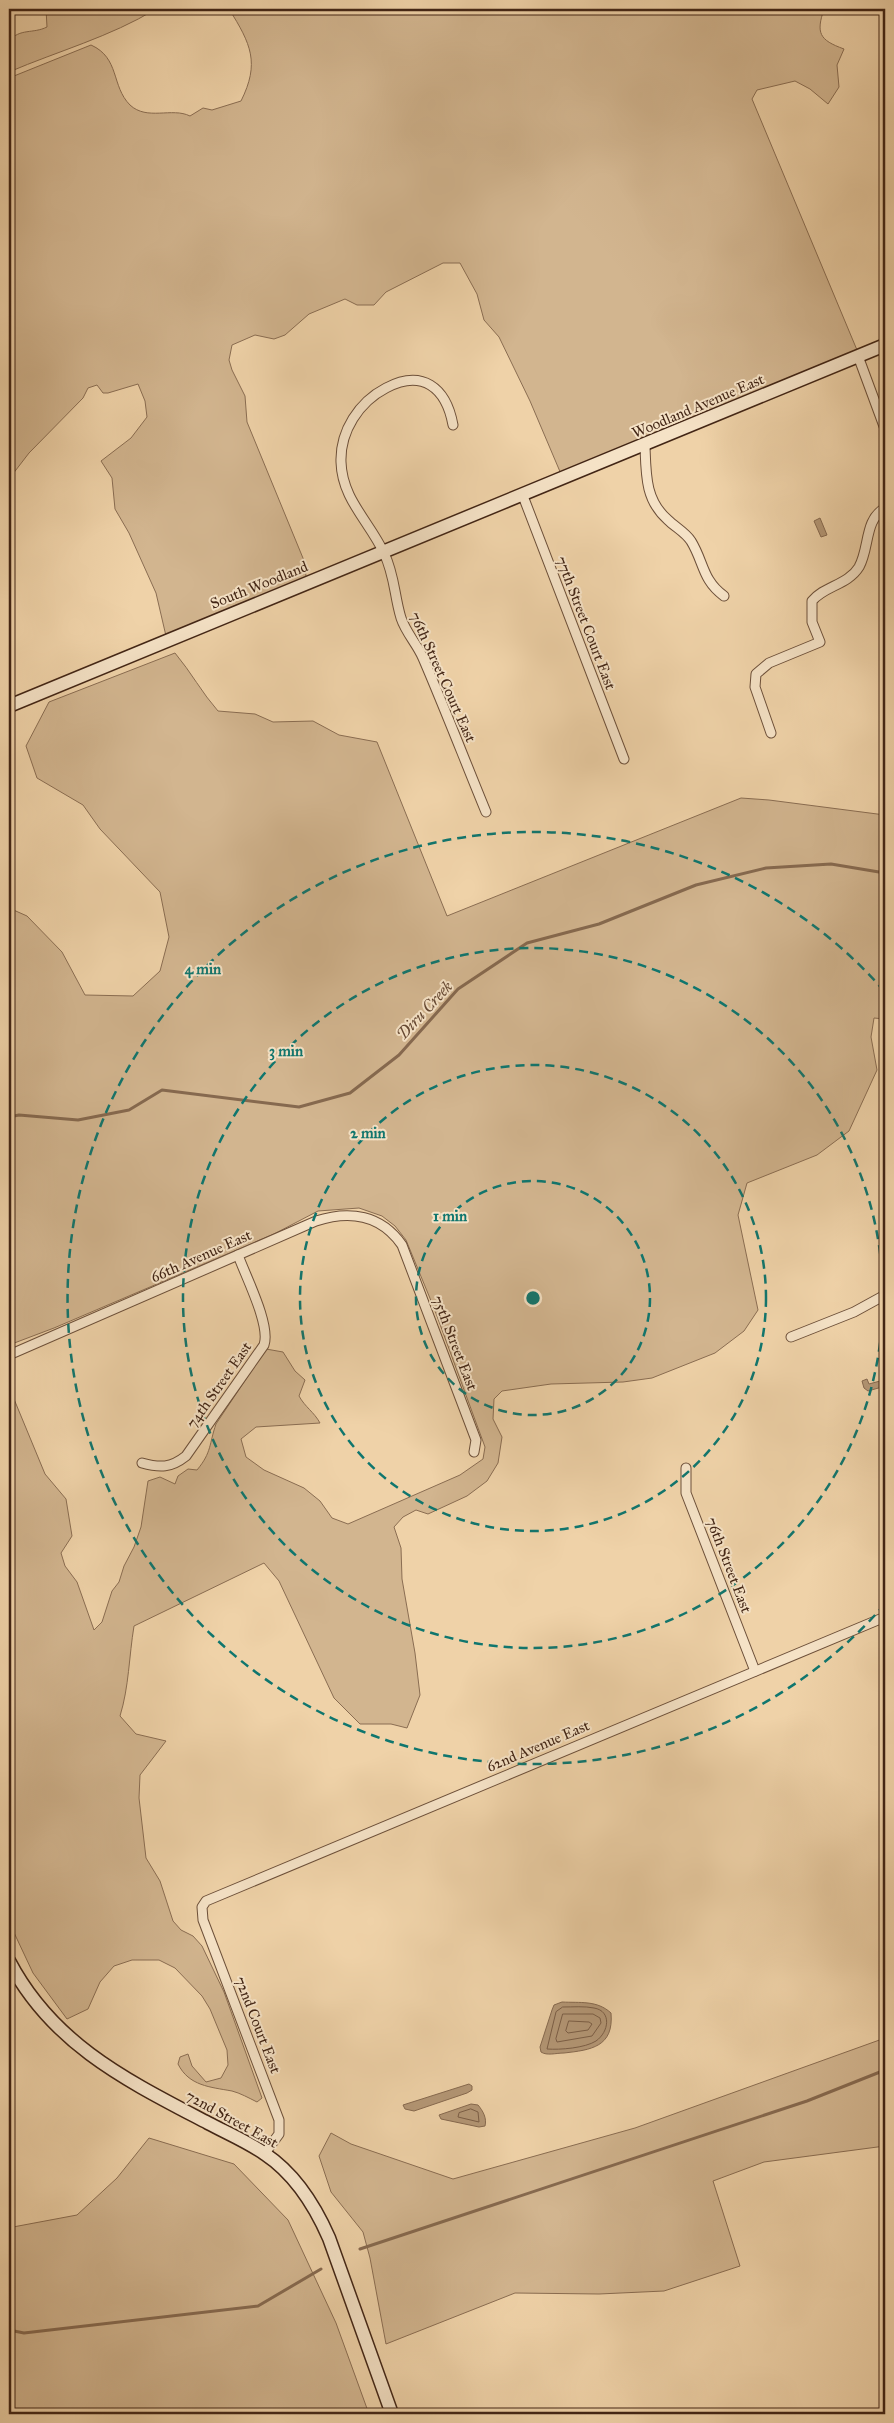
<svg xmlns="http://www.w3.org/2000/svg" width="894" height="2423" font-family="'IM FELL Great Primer',serif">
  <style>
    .green { fill: #d2b58f; stroke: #8a6d52 }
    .water { fill: #b49776; stroke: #86694f }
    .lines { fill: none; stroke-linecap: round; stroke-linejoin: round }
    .shore { stroke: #7b5e46; stroke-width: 1 }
    .stream { stroke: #86694f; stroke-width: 3 }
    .street-casing { stroke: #6d503a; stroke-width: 11 }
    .secondary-casing { stroke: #422515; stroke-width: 15 }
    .street { stroke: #f5e2c6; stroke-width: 9 }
    .secondary { stroke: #f5e2c6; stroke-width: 12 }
    .ring { fill: none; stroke: #0f766e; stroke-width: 2.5; stroke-dasharray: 9 6 }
    .labels { text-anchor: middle; stroke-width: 4; stroke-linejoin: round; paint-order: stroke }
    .street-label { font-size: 15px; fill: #422515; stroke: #f5e2c6 }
    .water-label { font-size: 16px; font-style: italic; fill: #644732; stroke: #f5e2c6 }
    .centre { fill: #0f766e; stroke: #f5e2c6; stroke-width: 2.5 }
    .ring-label { font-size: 15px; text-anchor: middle; font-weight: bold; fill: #0f766e; stroke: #f5e2c6; stroke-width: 4; stroke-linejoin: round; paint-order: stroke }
  </style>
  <rect width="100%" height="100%" fill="#efd2a8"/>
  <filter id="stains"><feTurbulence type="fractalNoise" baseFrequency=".004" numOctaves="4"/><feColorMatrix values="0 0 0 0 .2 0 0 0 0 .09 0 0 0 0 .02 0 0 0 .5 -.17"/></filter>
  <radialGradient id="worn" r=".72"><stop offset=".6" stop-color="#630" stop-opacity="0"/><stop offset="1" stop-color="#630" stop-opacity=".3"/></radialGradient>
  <g class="green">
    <path d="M 46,9 L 156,9 C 110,37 58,51 9,72 L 9,41 C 20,28 33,34 47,27 Z"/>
    <path d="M 229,9 L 824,9 C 816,33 819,40 844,49 L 837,65 L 839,87 L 828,104 L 810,89 L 795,81 L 757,90 L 752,99 L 857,350 L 561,474 L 530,401 L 499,337 L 484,320 L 477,294 L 460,263 L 443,263 L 386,292 L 374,305 L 357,305 L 345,299 L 309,314 L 285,335 L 274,339 L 255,335 L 232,345 L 229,360 L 232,370 L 245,396 L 247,422 L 305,563 L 306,577 L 166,636 L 156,593 L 129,533 L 115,509 L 112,478 L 101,461 L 131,438 L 147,417 L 145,401 L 138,384 L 108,393 L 103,393 L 97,385 L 88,388 L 83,398 L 29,453 L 9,479 L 9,78 L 91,45 C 120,58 111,86 130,105 C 147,121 172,107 190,116 L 203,108 L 212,110 L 241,101 C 260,63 251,44 229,9 Z"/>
    <path d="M 175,653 C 191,672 202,693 218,711 L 255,714 L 273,722 L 313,721 L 339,735 L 377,742 L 447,916 L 741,798 L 769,800 L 885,815 L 885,1019 L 874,1018 L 871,1037 L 877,1070 L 849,1131 L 817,1155 L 747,1183 L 738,1215 L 758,1310 L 744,1331 L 715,1353 L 652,1378 L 623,1382 L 551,1384 L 502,1391 L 494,1399 L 493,1419 L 502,1437 L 498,1463 L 487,1481 L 467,1496 L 428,1514 L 416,1510 L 403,1517 L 394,1527 L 401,1548 L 402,1579 L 415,1653 L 420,1695 L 407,1728 L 391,1724 L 360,1724 L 334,1698 L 279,1581 L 264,1563 L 134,1626 C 129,1656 129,1687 120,1716 L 136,1734 L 166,1741 L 140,1775 L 139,1798 L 146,1858 L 160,1881 L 173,1921 L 181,1930 L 193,1936 L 202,1946 L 224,1992 L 262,2098 L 257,2102 C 249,2098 240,2093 232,2091 C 210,2087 189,2086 178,2064 L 180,2057 L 188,2054 L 192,2066 L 206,2082 L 221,2078 L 228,2065 L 227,2050 L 210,2009 L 202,1996 L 175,1968 L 159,1960 L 132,1960 L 114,1966 L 100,1982 L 88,2009 L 67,2019 L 33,1973 L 9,1922 L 9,1387 L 45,1474 L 66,1499 L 72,1536 L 61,1553 L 65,1566 L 77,1582 L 94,1630 L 102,1622 L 112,1591 L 119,1582 L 124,1566 L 134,1547 L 141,1527 L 148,1481 L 160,1477 L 175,1484 L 178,1476 L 188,1469 L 197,1470 C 212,1452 209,1444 216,1424 L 266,1349 L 283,1352 L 295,1371 L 305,1380 L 299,1396 C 305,1407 314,1412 320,1423 L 256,1427 L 241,1439 L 246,1457 L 264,1470 L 304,1488 L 320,1501 L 332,1518 L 348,1524 L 460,1475 L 483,1459 L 485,1447 L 434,1308 L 406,1240 L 395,1226 L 382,1216 L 359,1208 L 318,1211 L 274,1234 L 54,1328 L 9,1345 L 9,908 L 27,916 L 62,952 L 85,995 L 133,996 L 160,971 L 169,937 L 160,892 L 100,829 L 83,805 L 37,778 L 26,746 L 49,702 Z"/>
    <polygon points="885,2038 885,2146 764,2162 713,2181 740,2266 664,2291 599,2294 515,2293 386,2344 370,2258 363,2232 331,2192 319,2156 331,2133 351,2144 453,2179 635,2128"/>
    <polygon points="149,2138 234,2164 288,2220 336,2323 369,2414 9,2414 9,2224 13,2227 77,2215 117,2178"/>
  </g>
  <g class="water">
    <polygon points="820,518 827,535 821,537 814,521"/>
    <polygon points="867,1379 869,1384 880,1381 882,1387 868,1391 864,1388 862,1381"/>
    <path d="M 562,2002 C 580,2003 597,2000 611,2013 C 614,2047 591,2050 564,2053 C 556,2053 547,2056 541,2052 L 540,2047 L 552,2010 L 554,2005 Z"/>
    <polygon points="469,2084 472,2086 472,2090 467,2093 414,2111 405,2109 403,2105"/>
    <path d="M 471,2104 L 478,2105 C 483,2111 487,2118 485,2126 L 479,2127 L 441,2119 L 439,2115 Z"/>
  </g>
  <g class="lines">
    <g class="shore">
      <path d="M 563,2007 C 573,2007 585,2006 594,2008 C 612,2011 609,2032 596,2041 C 585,2048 560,2050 547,2049 L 556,2012 Z"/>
      <polygon points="563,2014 593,2014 600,2018 601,2023 592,2036 557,2042 556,2039"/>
      <polygon points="569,2021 589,2022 592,2024 588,2030 568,2033 566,2031"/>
      <polygon points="471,2109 478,2112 479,2122 458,2117 459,2113"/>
    </g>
    <g class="stream">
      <polyline points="9,1117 19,1115 78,1120 129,1110 162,1090 299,1107 350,1093 399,1055 458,989 527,943 599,924 696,885 766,868 831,864 885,873"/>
      <polyline points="360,2249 807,2101 885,2070"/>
      <polyline points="9,2330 24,2333 258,2306 321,2269"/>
    </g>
    <defs>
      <g id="street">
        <polyline points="858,356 885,429"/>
        <path d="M 453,425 C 446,387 422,369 386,388 C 359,402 340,431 341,462 C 342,499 369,521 384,553 C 395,576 394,595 401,618 C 406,633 417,644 423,658 C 445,709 465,761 486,812"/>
        <path d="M 645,446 C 646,474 645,500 668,520 C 675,527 685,532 691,541 C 704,562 702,580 724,596"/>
        <polyline points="523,496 624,759"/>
        <path d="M 771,733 L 755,687 L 756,674 L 769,663 L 820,642 L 812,622 L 812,601 C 824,586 848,585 859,567 C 870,547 864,520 885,508"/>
        <polyline points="791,1337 854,1312 885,1295"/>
        <path d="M 9,1355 L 316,1221 C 350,1210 381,1215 402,1245 L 476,1440 L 474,1452"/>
        <path d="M 142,1463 C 160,1468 171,1468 186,1456 L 264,1345 C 271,1325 245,1275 238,1255"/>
        <polyline points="686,1468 686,1493 755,1671"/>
        <polyline points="265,2153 279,2134 279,2120 203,1920 202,1907 206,1901 885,1617"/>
      </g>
      <g id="secondary">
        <polyline points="9,706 885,345"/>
        <path d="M 9,1961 C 53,2045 128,2081 208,2123 C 227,2133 248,2142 265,2154 C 295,2174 315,2206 329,2238 L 392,2414"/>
      </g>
    </defs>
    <use href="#street" class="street-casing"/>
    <use href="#secondary" class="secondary-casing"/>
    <use href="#street" class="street"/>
    <use href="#secondary" class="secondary"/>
  </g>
  <g class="ring">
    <circle cx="533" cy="1298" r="117"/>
    <circle cx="533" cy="1298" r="233"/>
    <circle cx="533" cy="1298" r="350"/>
    <path d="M885 1604A466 466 0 1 1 885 992"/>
  </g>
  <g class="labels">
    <g class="street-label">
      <text transform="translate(698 406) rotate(-23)" y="5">Woodland Avenue East</text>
      <text transform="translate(259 585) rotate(-22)" y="5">South Woodland</text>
      <text transform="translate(586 623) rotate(69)" y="5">77th Street Court East</text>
      <text transform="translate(443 677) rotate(66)" y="5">76th Street Court East</text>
      <text transform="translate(201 1256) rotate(-24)" y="5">66th Avenue East</text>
      <text transform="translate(455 1343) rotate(69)" y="5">75th Street East</text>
      <text transform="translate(219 1385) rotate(-55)" y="5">74th Street East</text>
      <text transform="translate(729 1565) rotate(69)" y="5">76th Street East</text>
      <text transform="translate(538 1746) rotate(-23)" y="5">62nd Avenue East</text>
      <text transform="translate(258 2025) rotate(69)" y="5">72nd Court East</text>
      <text transform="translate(232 2119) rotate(29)" y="5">72nd Street East</text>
    </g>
    <g class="water-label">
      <text transform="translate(424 1010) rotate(-47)" y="6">Diru Creek</text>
    </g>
  </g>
  <circle cx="533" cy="1298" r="8" class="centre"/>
  <g class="ring-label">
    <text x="203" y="974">4 min</text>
    <text x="286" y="1056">3 min</text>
    <text x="368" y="1138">2 min</text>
    <text x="450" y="1221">1 min</text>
  </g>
  <rect width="894" height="2423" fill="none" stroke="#efd2a8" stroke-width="30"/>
  <rect x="10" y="10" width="874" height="2403" fill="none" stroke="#422515" stroke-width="2.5"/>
  <rect x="15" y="15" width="864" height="2393" fill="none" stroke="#422515"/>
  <rect width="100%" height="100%" filter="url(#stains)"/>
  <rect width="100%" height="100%" fill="url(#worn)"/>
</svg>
